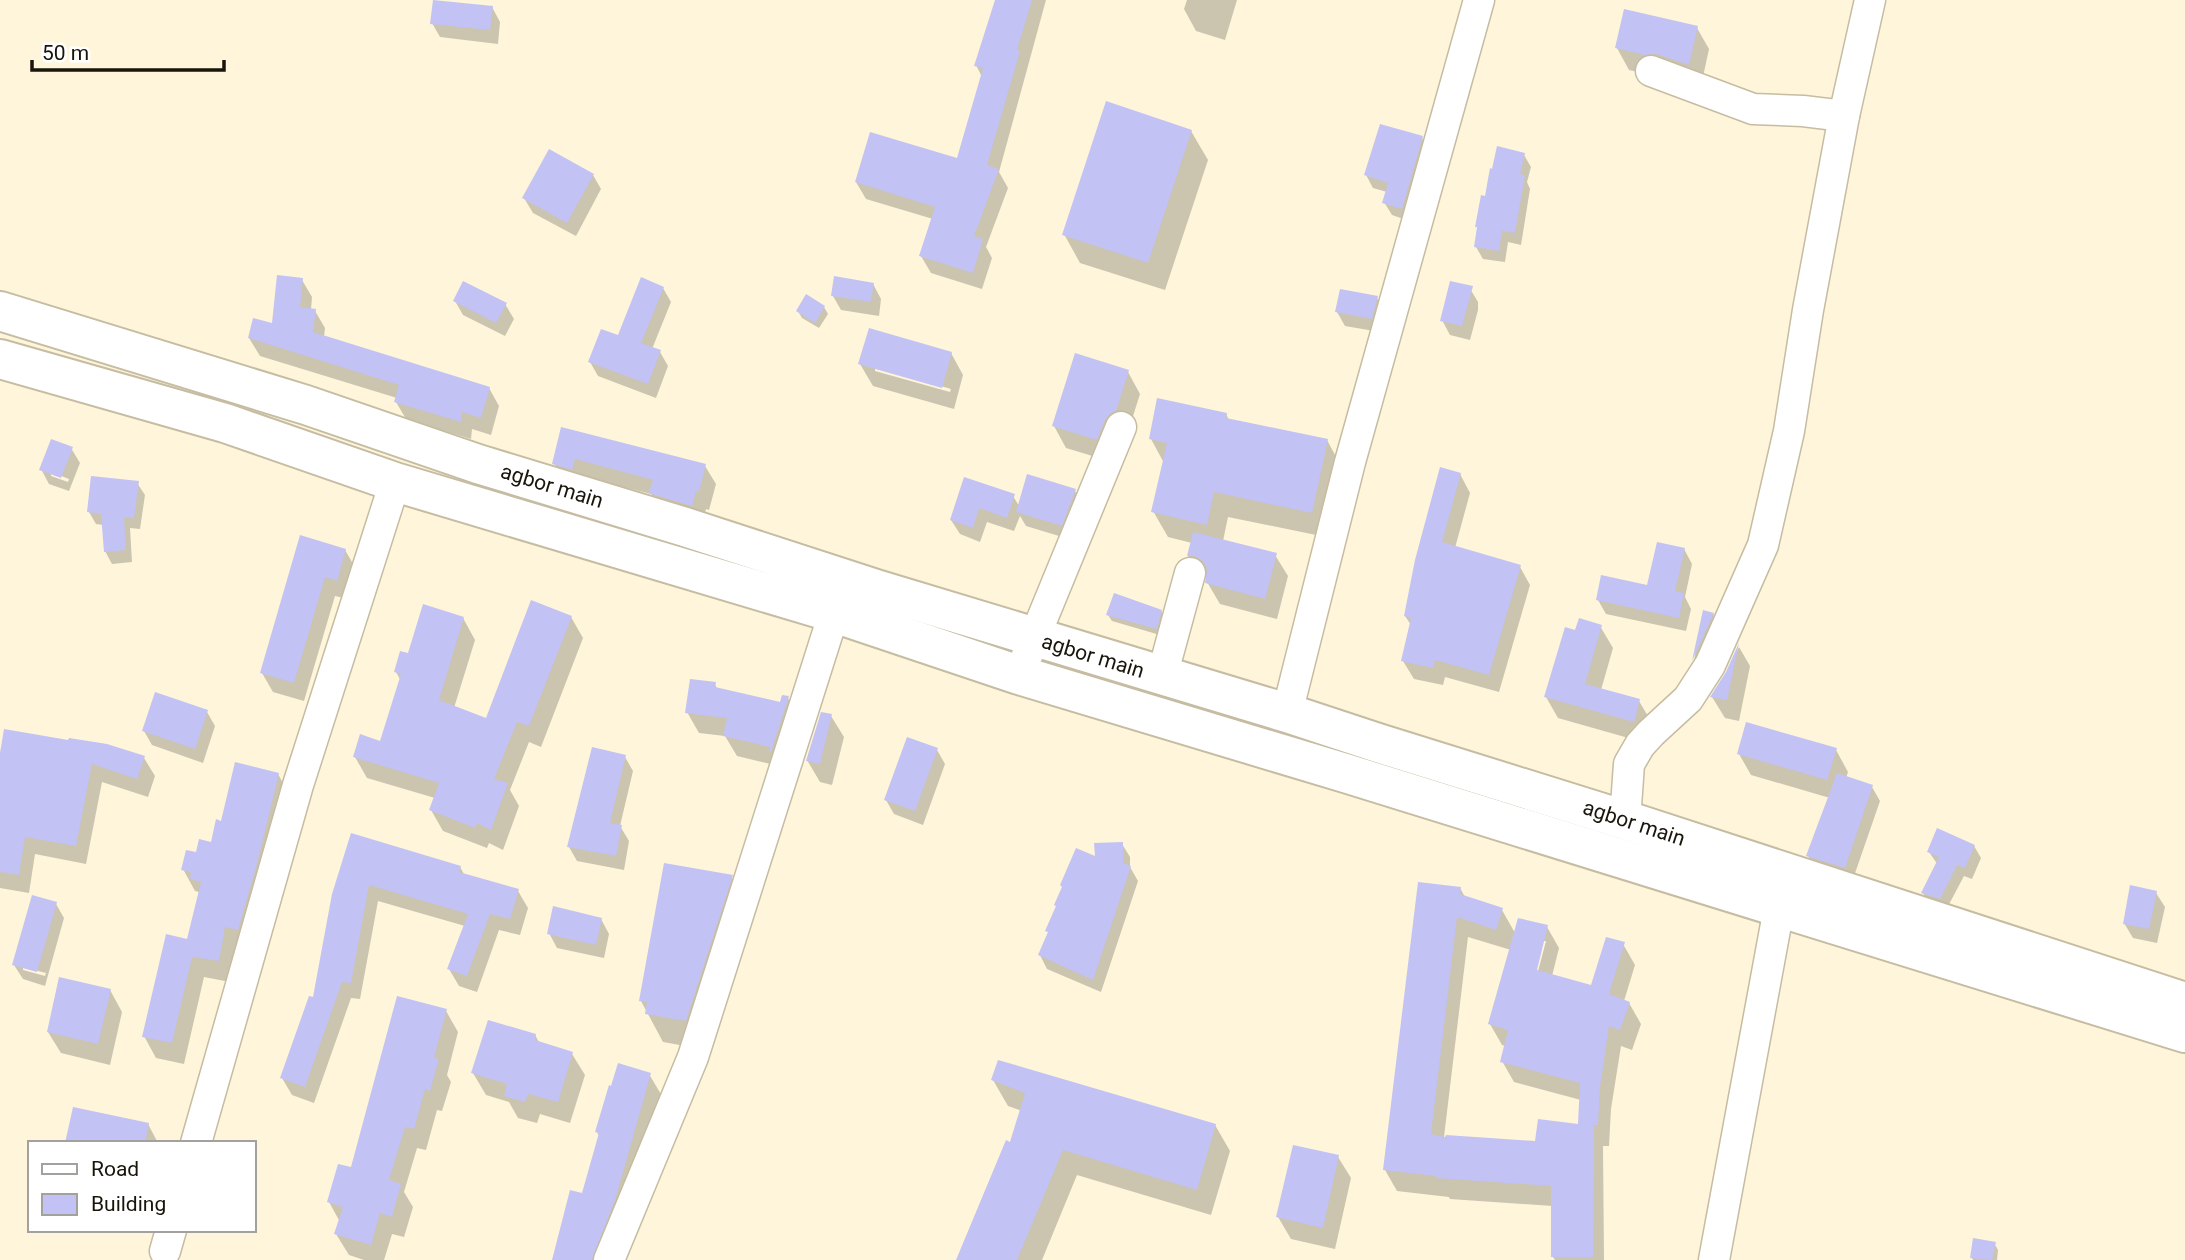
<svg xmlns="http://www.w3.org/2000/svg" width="2185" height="1260" font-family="Roboto,sans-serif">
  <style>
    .shadow { fill: #0003; fill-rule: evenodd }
    .building { fill: #c2c2f4 }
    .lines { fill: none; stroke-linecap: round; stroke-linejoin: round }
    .street-casing { stroke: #c5bca2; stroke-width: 33 }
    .secondary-casing { stroke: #c5bca2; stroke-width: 42 }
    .street { stroke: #fff; stroke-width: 30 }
    .secondary { stroke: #fff; stroke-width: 38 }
    .labels { text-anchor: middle; stroke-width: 7; stroke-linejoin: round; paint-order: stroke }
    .street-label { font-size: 21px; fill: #18150b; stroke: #fff }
  </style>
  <rect width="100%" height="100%" fill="#fef5da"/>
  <g class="shadow">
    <polygon points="997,0 1046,0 999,172 1008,188 986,247 992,258 982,289 931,273 921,256 933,219 866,199 856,182 958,161 982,77 976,65"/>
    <polygon points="1187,0 1237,0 1225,40 1196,31 1184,9"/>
    <polygon points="492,7 500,22 498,44 440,37 432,23"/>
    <polygon points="1697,28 1709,49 1701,86 1629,70 1617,48"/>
    <polygon points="1191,131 1208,160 1165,290 1080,263 1064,234"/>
    <polygon points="1422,138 1429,151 1409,221 1392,215 1384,202 1387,192 1373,188 1366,175"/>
    <polygon points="1524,155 1531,167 1527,182 1530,189 1521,245 1508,242 1505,262 1483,259 1476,247 1493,171"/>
    <polygon points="593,175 601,189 576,236 533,213 524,198"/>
    <polygon points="302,280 312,297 311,310 315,311 325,328 324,337 489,388 499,406 491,435 472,429 471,439 406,419 396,402 397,398 260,356 249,338 273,326"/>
    <polygon points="873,284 881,299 879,316 841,310 833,296"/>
    <polygon points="1469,287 1478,302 1478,310 1470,340 1450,335 1442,320"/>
    <polygon points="663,288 671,302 652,349 660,352 668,366 656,398 598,376 590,362 619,337"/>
    <polygon points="1377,298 1385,312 1380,332 1345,326 1337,312"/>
    <polygon points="455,301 505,304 514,319 505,336 463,315"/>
    <polygon points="824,307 828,314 819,328 802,318 798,311"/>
    <path d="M 951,353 L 963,375 L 954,409 L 873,386 L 860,364 ZM 875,367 L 951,389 L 950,392 L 875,371 Z"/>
    <polygon points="1128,372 1140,394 1128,432 1109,461 1066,448 1054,426"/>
    <polygon points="1226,414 1229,420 1327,440 1341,466 1326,537 1228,517 1223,541 1275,555 1288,576 1277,619 1220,604 1207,582 1208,578 1201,577 1188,556 1192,543 1168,537 1153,511 1164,463 1151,439"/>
    <polygon points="562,429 705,466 716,484 709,510 706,509 702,524 661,511 651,494 585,477 564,482 554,463"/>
    <path d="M 71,448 L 80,463 L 69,491 L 49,484 L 41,469 ZM 51,472 L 69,479 L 68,482 L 51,476 Z"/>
    <polygon points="1460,474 1470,493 1455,548 1520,567 1530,585 1499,692 1445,677 1443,685 1414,679 1403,661 1411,625 1405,616"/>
    <polygon points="966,479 1013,496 1019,506 1075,491 1083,505 1069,539 1026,526 1020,516 1014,531 987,522 980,542 960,534 951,520"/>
    <polygon points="137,483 145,495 140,529 130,528 132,562 112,564 105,551 104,525 96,524 89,512"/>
    <polygon points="301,537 345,550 356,569 348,599 335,596 304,701 273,692 262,673"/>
    <polygon points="1684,549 1692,564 1685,597 1691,609 1686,631 1606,614 1598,600 1649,587"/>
    <polygon points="1161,611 1165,618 1160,635 1112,621 1108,615"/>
    <polygon points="1704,613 1713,614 1725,636 1705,680 1694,660"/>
    <polygon points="571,617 583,638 541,747 529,742 510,790 519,806 503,850 489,843 487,848 443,831 431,810 435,798 367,778 355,757 382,743 401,681 396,672 409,655 463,618 475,640 454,708 487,720"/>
    <polygon points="1600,626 1613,648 1601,690 1639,701 1652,723 1646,743 1558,718 1546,697 1576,632"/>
    <polygon points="1739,647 1750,666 1739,721 1725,718 1712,697 1727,673"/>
    <polygon points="715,684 717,689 781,704 788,698 800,718 779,766 737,756 725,736 699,733 687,712"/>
    <polygon points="207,712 215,726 203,763 152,745 144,731"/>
    <polygon points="831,716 844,737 832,785 820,782 807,760"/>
    <polygon points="937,750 945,764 923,825 894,814 886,800"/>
    <polygon points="1836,750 1848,772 1846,778 1872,787 1880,801 1852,882 1816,870 1808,856 1830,798 1751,775 1739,754"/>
    <polygon points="625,757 633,771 620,826 629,841 624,870 577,861 569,847"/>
    <polygon points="144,758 155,776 148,797 102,782 86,864 35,854 29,893 0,888 0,763"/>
    <polygon points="278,774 290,796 230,982 204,977 184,1064 156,1058 144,1036 188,941 199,892 195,891 183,869 197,854 212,844 223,823"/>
    <polygon points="352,835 460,867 465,876 518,891 528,908 520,935 499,930 477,992 459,986 449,969 465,926 378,901 360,999 351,998 314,1103 292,1095 282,1078 314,1000"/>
    <polygon points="1122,844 1130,857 1130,867 1138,881 1101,992 1047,969 1040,955 1049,934 1064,888 1097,859"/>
    <polygon points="1974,846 1981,858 1972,879 1964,876 1946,910 1930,905 1923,893 1938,865 1929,852"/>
    <polygon points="731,876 748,905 702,1049 663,1042 641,1001"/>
    <path d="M 1460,888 L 1465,897 L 1502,910 L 1515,933 L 1547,927 L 1559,948 L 1552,976 L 1593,987 L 1623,944 L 1635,965 L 1624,1001 L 1629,1003 L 1641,1024 L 1632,1050 L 1621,1046 L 1611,1109 L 1609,1146 L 1603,1146 L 1604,1260 L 1555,1260 L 1553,1257 L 1553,1206 L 1450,1199 L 1449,1197 L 1397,1191 L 1385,1170 ZM 1468,937 L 1511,950 L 1490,1024 L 1502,1045 L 1506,1046 L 1502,1061 L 1514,1082 L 1581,1100 L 1579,1126 L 1537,1143 L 1444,1137 ZM 1542,941 L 1546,941 L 1536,979 L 1533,978 Z"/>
    <polygon points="2156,893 2165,907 2157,943 2133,938 2124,923"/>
    <path d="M 56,904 L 64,918 L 45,986 L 23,979 L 14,965 ZM 23,967 L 46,973 L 45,976 L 23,970 Z"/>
    <polygon points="601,919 609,934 604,958 557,948 549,933"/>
    <polygon points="110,990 122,1012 110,1065 61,1053 48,1032"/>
    <polygon points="446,1011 458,1032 447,1075 451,1082 442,1111 437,1110 426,1150 417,1148 404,1192 413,1207 404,1237 392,1234 384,1260 364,1260 349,1255 336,1234 340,1222 329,1202 352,1169"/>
    <polygon points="535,1035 540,1044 572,1054 585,1075 570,1123 540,1114 537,1123 518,1118 509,1102 486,1095 473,1073"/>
    <polygon points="649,1074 662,1096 610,1260 554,1260 583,1195 599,1136 597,1132 613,1088"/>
    <polygon points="993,1080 1215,1125 1230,1151 1211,1215 1077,1175 1042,1260 958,1260 1012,1144 1022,1111 1008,1106"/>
    <polygon points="148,1124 158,1143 67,1143"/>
    <polygon points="1338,1157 1351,1178 1335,1249 1291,1239 1278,1217"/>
    <polygon points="1994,1243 1998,1250 1997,1260 1973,1260 1972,1258"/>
  </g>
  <g class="building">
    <polygon points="433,0 493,6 490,30 430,24"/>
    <polygon points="995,0 1032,0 1017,50 1020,51 987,165 999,169 974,236 983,239 973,273 919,256 935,207 855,182 870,132 957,158 983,68 974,66"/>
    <polygon points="1624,9 1698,26 1689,65 1656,54 1645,55 1615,48"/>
    <polygon points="1106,101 1192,130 1148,263 1062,235"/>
    <polygon points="1380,124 1423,136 1402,209 1382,203 1388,183 1364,175"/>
    <polygon points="1497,146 1525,153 1520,174 1525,175 1515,233 1502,231 1499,251 1474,247 1477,227 1475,227 1481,195 1485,196 1490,168 1492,169"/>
    <polygon points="549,149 594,174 567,223 522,198"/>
    <polygon points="277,275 303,278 300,307 316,309 313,332 490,387 481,418 462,412 461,422 394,402 399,385 248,338 253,318 272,323"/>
    <polygon points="834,276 874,283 871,302 831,296"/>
    <polygon points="641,277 664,287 641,343 661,350 648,384 588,362 601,329 618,335"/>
    <polygon points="463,281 507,303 496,323 453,301"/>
    <polygon points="1450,281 1473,286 1462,326 1440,321"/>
    <polygon points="1340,289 1378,296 1372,319 1335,312"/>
    <polygon points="806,294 825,306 815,323 796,311"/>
    <polygon points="869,328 952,352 942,388 858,364"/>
    <polygon points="1075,353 1129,370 1116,411 1110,414 1105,420 1097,440 1052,426"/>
    <polygon points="1157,398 1227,413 1226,418 1328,439 1312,513 1214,492 1207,525 1151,512 1167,443 1149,439"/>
    <polygon points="561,427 706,464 699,492 696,491 692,506 648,493 653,480 575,459 572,470 552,464"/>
    <polygon points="51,439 73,447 61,478 39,470"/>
    <polygon points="1440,467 1461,473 1442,542 1521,565 1489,675 1435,660 1433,668 1401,661 1411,618 1404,616 1415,560"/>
    <polygon points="1027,474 1076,489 1062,526 1016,512"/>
    <polygon points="91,476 139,481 134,518 124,517 126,550 104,552 101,514 87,512"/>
    <polygon points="964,477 1015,494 1007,518 979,508 973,528 950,520"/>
    <polygon points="1193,532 1277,553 1265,599 1205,583 1207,569 1203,561 1195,556 1187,556"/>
    <polygon points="300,535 346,549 337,581 325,577 294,683 260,673"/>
    <polygon points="1657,542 1685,548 1675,591 1684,593 1679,618 1596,600 1601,575 1647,585"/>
    <polygon points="1114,593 1162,610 1157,629 1106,615"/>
    <polygon points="531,600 572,616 529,726 517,722 494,779 508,783 491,830 477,823 475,828 429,810 439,783 353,757 360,734 380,741 401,674 394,672 400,651 408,653 423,604 464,617 439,700 486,718"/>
    <polygon points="1703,610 1714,613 1692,661"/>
    <polygon points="1579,618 1602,625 1585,684 1640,699 1634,722 1544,697 1565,627 1575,630"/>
    <polygon points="1739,643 1727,700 1710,697 1726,672"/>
    <polygon points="690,679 716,682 715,687 780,702 782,695 789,696 771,752 769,752 770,747 723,736 727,718 685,713"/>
    <polygon points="155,692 208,710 195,749 142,731"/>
    <polygon points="821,712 832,714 820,764 806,761"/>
    <polygon points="1746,722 1837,748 1827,780 1737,754"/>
    <polygon points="4,729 68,740 69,738 107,744 145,756 137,779 92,764 76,846 25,837 19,875 0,872 0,753"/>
    <polygon points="907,737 938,748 915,811 884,800"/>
    <polygon points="592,747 626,755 610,823 622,825 616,856 567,847"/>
    <polygon points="235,762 279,773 257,864 238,930 225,927 219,961 192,957 172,1043 142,1037 166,934 187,939 201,882 190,879 191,872 181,870 186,850 196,852 199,839 211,842 216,819 221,821"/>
    <polygon points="1837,773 1873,785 1845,868 1806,856"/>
    <polygon points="1937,828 1975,845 1965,868 1957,865 1940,899 1921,893 1939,857 1927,852"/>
    <polygon points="351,833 461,866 459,872 519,889 510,919 490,914 467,976 447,969 468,914 369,885 351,983 342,982 305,1087 280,1078 309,996 313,997 332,894"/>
    <polygon points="1123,842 1123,863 1131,866 1093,980 1038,955 1048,932 1045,931 1056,906 1054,905 1062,887 1060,885 1076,848 1095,856 1094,843"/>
    <polygon points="664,863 733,875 686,1021 645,1014 647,1002 639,1001"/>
    <polygon points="1418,882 1461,887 1460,894 1503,908 1496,930 1457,917 1431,1134 1445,1137 1446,1135 1535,1141 1538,1119 1578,1124 1580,1083 1500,1062 1508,1030 1488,1024 1518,918 1548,925 1537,970 1591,985 1606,937 1625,942 1609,994 1630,1002 1620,1030 1609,1026 1600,1087 1598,1125 1591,1125 1594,1126 1593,1257 1551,1257 1551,1186 1436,1178 1436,1176 1383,1170"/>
    <polygon points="2130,885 2157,891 2149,929 2123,924"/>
    <polygon points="32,895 57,902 37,972 12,965"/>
    <polygon points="553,906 602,918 596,945 547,934"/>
    <polygon points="59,977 111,989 98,1044 47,1032"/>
    <polygon points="397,996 447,1009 434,1057 439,1059 430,1091 425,1089 414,1129 405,1127 389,1180 401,1184 392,1217 380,1213 371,1245 334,1234 343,1207 327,1202 338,1164 351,1167"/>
    <polygon points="488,1020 536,1034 535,1040 573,1052 558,1102 528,1094 525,1102 504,1096 507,1084 471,1073"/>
    <polygon points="998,1060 1216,1124 1197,1190 1063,1150 1017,1260 956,1260 1006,1140 1010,1142 1025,1093 991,1080"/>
    <polygon points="618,1063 651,1073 615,1200 592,1260 552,1260 570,1190 582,1193 599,1133 595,1132 609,1085 611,1086"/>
    <polygon points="73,1107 149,1123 145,1143 65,1143"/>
    <polygon points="1293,1145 1339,1155 1323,1228 1276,1217"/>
    <polygon points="1973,1238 1996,1242 1992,1260 1970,1258"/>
  </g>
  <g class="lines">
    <defs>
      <g id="street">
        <polyline points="1651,71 1753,109 1803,111 1844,116"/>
        <polyline points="1019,675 1121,427"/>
        <polyline points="1162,676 1190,573"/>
        <polyline points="1287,713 1350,462 1479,0"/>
        <polyline points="1625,820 1629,764 1640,745 1651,733 1688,699 1710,665 1763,545 1789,431 1808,310 1844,116 1870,0"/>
        <polyline points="196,1143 298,785 395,482"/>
        <polyline points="165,1251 171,1230"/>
        <polyline points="609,1260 693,1057 834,613"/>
        <polyline points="1714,1260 1779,908"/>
      </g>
      <g id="secondary">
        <polyline points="0,311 306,405 478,464 685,527 876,589 1287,713 1378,743 1625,820 2185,1002"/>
        <polyline points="0,359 225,423 395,482 834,613 1019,675 1345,773 2185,1033"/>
      </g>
    </defs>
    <use href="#street" class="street-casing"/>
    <use href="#secondary" class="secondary-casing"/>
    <use href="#street" class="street"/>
    <use href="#secondary" class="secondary"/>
  </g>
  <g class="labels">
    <g class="street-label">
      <text transform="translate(552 486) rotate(17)" y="7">agbor main</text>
      <text transform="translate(1093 656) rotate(17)" y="7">agbor main</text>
      <text transform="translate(1634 823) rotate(18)" y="7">agbor main</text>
    </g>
  </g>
  <rect x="28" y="1141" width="228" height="91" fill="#ffffff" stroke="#a3a19d" stroke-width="2"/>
  <rect x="42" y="1164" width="35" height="10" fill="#ffffff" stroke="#a3a19d" stroke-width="2"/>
  <text x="91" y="1176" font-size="21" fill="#18150b">Road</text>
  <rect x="42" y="1194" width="35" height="21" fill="#c2c2f4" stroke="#a3a19d" stroke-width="2"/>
  <text x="91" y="1211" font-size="21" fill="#18150b">Building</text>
  <path d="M32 60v10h192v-10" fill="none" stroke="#18150b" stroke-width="3.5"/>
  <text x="42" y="60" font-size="21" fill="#18150b" stroke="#ffffff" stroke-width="5" paint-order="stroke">50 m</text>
</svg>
